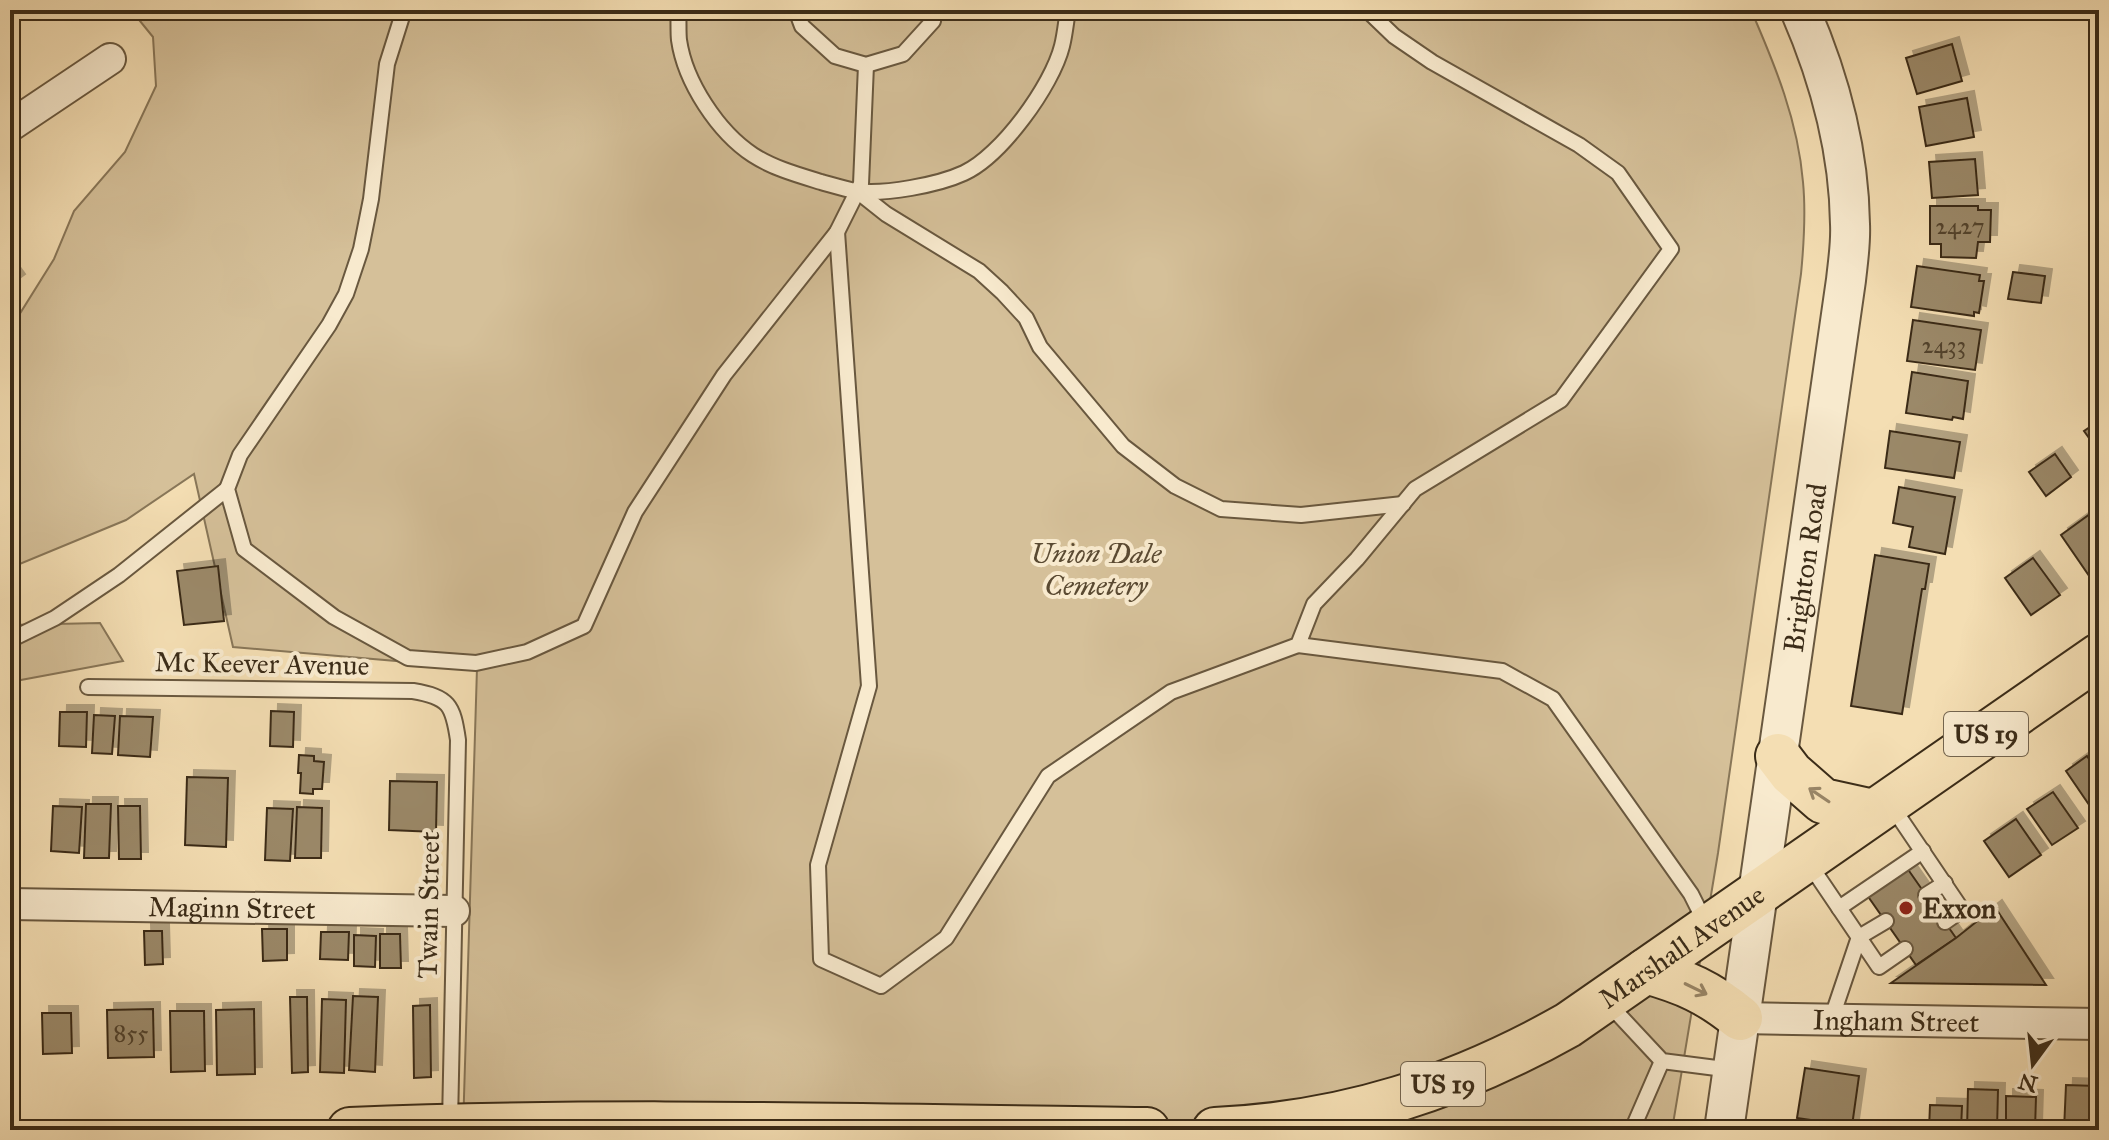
<svg xmlns="http://www.w3.org/2000/svg" width="2109" height="1140" font-family="'IM FELL Great Primer',serif">
  <style>
    .green { fill: #d5c099; stroke: #887658; stroke-width: 2 }
    .building { fill: #9b8969; stroke: #3b2c18; stroke-width: 2; filter: url(#shadow) }
    .lines { fill: none; stroke-linecap: round; stroke-linejoin: round }
    .service-casing { stroke: #69583f; stroke-width: 18 }
    .minor-casing { stroke: #69583f; stroke-width: 34 }
    .tertiary-casing { stroke: #69583f; stroke-width: 42 }
    .primary-casing { stroke: #3b2c18; stroke-width: 48 }
    .service { stroke: #f8eace; stroke-width: 14 }
    .minor { stroke: #f8eace; stroke-width: 30 }
    .tertiary { stroke: #f8eace; stroke-width: 38 }
    .primary { stroke: #f4deb3; stroke-width: 44 }
    .oneway { stroke: #988566 }
    .poi-dot { fill: #8f2418; stroke: #f8eace; stroke-width: 3 }
    .labels { text-anchor: middle; stroke-width: 8; stroke-linejoin: round; paint-order: stroke }
    .number-label { font-size: 24px; fill: #53432c }
    .shield { fill: #f8eace; stroke: #74654f; stroke-width: 2 }
    .shield-label { font-size: 26px; font-weight: bold; fill: #3b2c18 }
    .park-label { font-size: 28px; font-style: italic; fill: #5a4a32; stroke: #f8eace }
    .street-label { font-size: 28px; fill: #3b2c18; stroke: #f8eace }
    .poi-label { font-size: 28px; font-weight: bold; fill: #3b2c18; stroke: #f8eace; text-anchor: start }
  </style>
  <defs>
    <filter id="shadow"><feDropShadow dx="7" dy="-7" stdDeviation="0" flood-color="#0004"/></filter>
  </defs>
  <rect width="100%" height="100%" fill="#f4deb3"/>
  <filter id="stains"><feTurbulence type="fractalNoise" baseFrequency=".0025" numOctaves="4"/><feColorMatrix values="0 0 0 0 .2 0 0 0 0 .09 0 0 0 0 .02 0 0 0 .5 -.17"/></filter>
  <radialGradient id="worn" r=".72"><stop offset=".6" stop-color="#630" stop-opacity="0"/><stop offset="1" stop-color="#630" stop-opacity=".3"/></radialGradient>
  <g class="green">
    <path d="M 131,10 L 1751,10 C 1775,65 1798,121 1803,182 C 1806,213 1804,243 1801,274 L 1718,853 L 1672,1130 L 463,1130 L 477,668 L 233,647 L 194,474 L 126,520 L 10,568 L 10,317 L 19,315 L 54,259 L 74,211 L 125,152 L 156,86 L 153,37 Z"/>
    <polygon points="100,623 123,661 10,682 10,625"/>
  </g>
  <g class="building">
    <polygon points="1952,44 1962,81 1917,94 1906,58"/>
    <polygon points="1967,98 1974,137 1926,146 1919,107"/>
    <polygon points="1975,159 1978,195 1932,198 1929,162"/>
    <polygon points="1930,206 1978,206 1978,210 1991,210 1990,242 1978,242 1976,258 1941,257 1941,244 1930,244"/>
    <polygon points="1917,266 1980,275 1979,281 1984,281 1979,313 1974,312 1974,316 1911,307"/>
    <polygon points="10,270 18,281 10,287"/>
    <polygon points="2013,272 2045,276 2041,303 2008,299"/>
    <polygon points="2099,278 2099,308 2096,308 2090,280"/>
    <polygon points="1913,320 1981,330 1975,370 1907,361"/>
    <polygon points="1912,372 1968,381 1963,419 1953,417 1952,420 1906,413"/>
    <polygon points="2096,423 2099,428 2099,452 2084,431"/>
    <polygon points="1890,431 1960,442 1954,478 1885,468"/>
    <polygon points="2055,454 2071,477 2046,496 2029,472"/>
    <polygon points="1899,487 1955,497 1945,554 1909,547 1913,527 1893,523"/>
    <polygon points="2090,514 2099,527 2099,575 2092,580 2061,535"/>
    <polygon points="1875,555 1929,564 1925,589 1922,589 1902,714 1851,706"/>
    <polygon points="2033,558 2060,595 2031,615 2005,578"/>
    <polygon points="218,566 224,621 184,625 177,571"/>
    <polygon points="271,711 294,712 293,747 270,746"/>
    <polygon points="60,712 87,712 86,747 59,746"/>
    <polygon points="94,715 115,716 112,754 92,753"/>
    <polygon points="120,716 153,717 150,757 118,755"/>
    <polygon points="299,755 314,756 314,761 324,762 322,789 313,789 313,794 300,793 301,773 298,773"/>
    <polygon points="2087,756 2099,774 2099,808 2094,812 2066,771"/>
    <polygon points="187,777 228,778 226,847 185,845"/>
    <polygon points="390,781 437,782 436,832 389,830"/>
    <polygon points="2053,792 2078,828 2052,845 2027,809"/>
    <polygon points="86,804 111,804 109,858 84,858"/>
    <polygon points="53,806 82,807 79,853 51,851"/>
    <polygon points="118,806 140,806 141,859 119,859"/>
    <polygon points="297,807 322,808 321,858 295,858"/>
    <polygon points="267,808 293,809 290,861 265,860"/>
    <polygon points="2016,819 2041,855 2009,877 1984,841"/>
    <polygon points="1907,868 1956,938 1916,965 1867,895"/>
    <polygon points="1995,907 2046,985 1891,983 1956,938"/>
    <polygon points="262,929 287,929 287,960 263,961"/>
    <polygon points="144,931 162,931 163,964 145,965"/>
    <polygon points="321,932 349,932 348,960 320,959"/>
    <polygon points="380,934 400,934 401,968 380,968"/>
    <polygon points="354,935 376,936 375,967 354,966"/>
    <polygon points="353,996 378,997 375,1072 349,1070"/>
    <polygon points="290,997 307,997 308,1072 292,1073"/>
    <polygon points="322,999 346,1000 344,1073 320,1072"/>
    <polygon points="430,1005 431,1077 414,1078 413,1006"/>
    <polygon points="153,1009 154,1057 108,1058 107,1010"/>
    <polygon points="254,1009 255,1074 217,1075 216,1010"/>
    <polygon points="170,1011 204,1011 205,1071 171,1072"/>
    <polygon points="42,1013 71,1013 72,1053 43,1054"/>
    <polygon points="1805,1068 1859,1076 1852,1126 1797,1118"/>
    <polygon points="2066,1085 2097,1086 2095,1130 2064,1130"/>
    <polygon points="1968,1089 1998,1090 1997,1130 1967,1130"/>
    <polygon points="2006,1096 2036,1097 2035,1130 2006,1130"/>
    <polygon points="1930,1105 1962,1106 1961,1130 1929,1130"/>
  </g>
  <g class="lines">
    <defs>
      <g id="service">
        <polyline points="404,10 387,64 371,199 361,249 346,294 329,325 240,455 227,489 244,549 334,617 408,658 476,663 527,652 584,626 635,512 724,375 837,232 861,184 866,65"/>
        <path d="M 678,10 C 679,20 678,31 679,40 C 685,82 718,132 753,155 C 773,168 798,175 821,182 C 832,185 845,189 856,191 C 884,195 938,185 964,173 C 1001,156 1052,86 1062,46 C 1065,34 1066,22 1068,10"/>
        <polyline points="796,10 802,26 835,56 866,65 903,54 933,21 935,10"/>
        <polyline points="857,191 886,214 979,271 1002,292 1026,318 1040,347 1123,446 1175,486 1221,509 1301,515 1403,504"/>
        <polyline points="837,232 869,686 818,865 821,959 881,986 946,938 1048,776 1171,692 1298,645 1314,604 1357,559 1415,489 1561,400 1671,249 1618,173 1579,145 1432,62 1394,36 1367,10"/>
        <polyline points="12,639 55,618 119,575 227,489"/>
        <polyline points="1298,645 1502,671 1553,699 1691,894 1706,924"/>
        <path d="M 88,687 L 413,691 C 449,697 453,705 458,740 L 450,1123"/>
        <polyline points="1891,805 1962,910 1945,922"/>
        <polyline points="1808,862 1879,967 1905,949"/>
        <polyline points="1926,895 1945,883"/>
        <polyline points="1839,908 1923,851"/>
        <polyline points="1607,1002 1662,1061 1732,1070"/>
        <polyline points="1831,1020 1859,937 1886,921"/>
        <polyline points="1632,1130 1662,1061"/>
      </g>
      <g id="minor">
        <polyline points="10,126 110,59"/>
        <path id="s1" d="M 10,904 L 454,911"/>
        <path id="s2" d="M 1740,1018 L 2099,1024"/>
      </g>
      <g id="tertiary">
        <path id="s3" d="M 1724,1130 L 1846,280 C 1848,261 1851,243 1850,224 C 1849,149 1830,79 1800,10"/>
      </g>
      <g id="primary">
        <polyline points="1778,756 1791,773 1823,801 1873,812"/>
        <path d="M 1646,971 C 1685,982 1708,992 1740,1018"/>
        <path d="M 350,1130 C 615,1119 881,1127 1147,1130"/>
        <path id="s4" d="M 1215,1130 C 1345,1124 1456,1088 1568,1025 L 2099,656"/>
      </g>
    </defs>
    <use href="#service" class="service-casing"/>
    <use href="#minor" class="minor-casing"/>
    <use href="#tertiary" class="tertiary-casing"/>
    <use href="#primary" class="primary-casing"/>
    <use href="#service" class="service"/>
    <use href="#minor" class="minor"/>
    <use href="#tertiary" class="tertiary"/>
    <use href="#primary" class="primary"/>
  </g>
  <defs><path id="oneway-shaft" d="M-6 0H5M1.5-3L5.5 0L1.5 3" fill="none" stroke-width="1.6" stroke-linecap="round" stroke-linejoin="round" transform="scale(2)"/></defs>
  <g class="oneway">
    <use href="#oneway-shaft" transform="translate(1819 795) rotate(-146)"/>
    <use href="#oneway-shaft" transform="translate(1696 989) rotate(26)"/>
  </g>
  <circle class="poi-dot" cx="1906" cy="908" r="8"/>
  <g class="labels">
    <g class="number-label">
      <text x="1960" y="234">2427</text>
      <text x="1944" y="353">2433</text>
      <text x="131" y="1041">855</text>
    </g>
    <g class="shield">
      <rect x="1944" y="712" width="84" height="44" rx="6"/>
      <rect x="1401" y="1062" width="84" height="44" rx="6"/>
    </g>
    <g class="shield-label">
      <text x="1986" y="743">US 19</text>
      <text x="1443" y="1093">US 19</text>
    </g>
    <g class="park-label">
      <text x="1096" y="563">Union Dale<tspan x="1096" dy="32">Cemetery</tspan></text>
    </g>
    <g class="street-label">
      <text dy="10" stroke="none"><textPath href="#s3" startOffset="568">Brighton Road</textPath></text>
      <text transform="translate(262 663) rotate(1)" y="10">Mc Keever Avenue</text>
      <text transform="translate(428 905) rotate(-89)" y="10">Twain Street</text>
      <text dy="10" stroke="none"><textPath href="#s1" startOffset="222">Maginn Street</textPath></text>
      <text dy="10" stroke="none"><textPath href="#s4" startOffset="510">Marshall Avenue</textPath></text>
      <text dy="10" stroke="none"><textPath href="#s2" startOffset="156">Ingham Street</textPath></text>
    </g>
    <g class="poi-label">
      <text x="1922" y="918">Exxon</text>
    </g>
  </g>
  <rect width="2109" height="1140" fill="none" stroke="#f4deb3" stroke-width="40"/>
  <rect x="12" y="12" width="2085" height="1116" fill="none" stroke="#3b2c18" stroke-width="4"/>
  <rect x="20" y="20" width="2069" height="1100" fill="none" stroke="#3b2c18" stroke-width="2"/>
  <g transform="translate(2033 1064) rotate(195)" stroke="#f8eace" stroke-width="6" paint-order="stroke">
  <path d="M0-6L14 30L0 20L-14 30Z" fill="#3b2c18"/>
  <text y="-12" font-size="22" font-weight="bold" text-anchor="middle" fill="#3b2c18">N</text>
  </g>
  <rect width="100%" height="100%" filter="url(#stains)"/>
  <rect width="100%" height="100%" fill="url(#worn)"/>
</svg>
